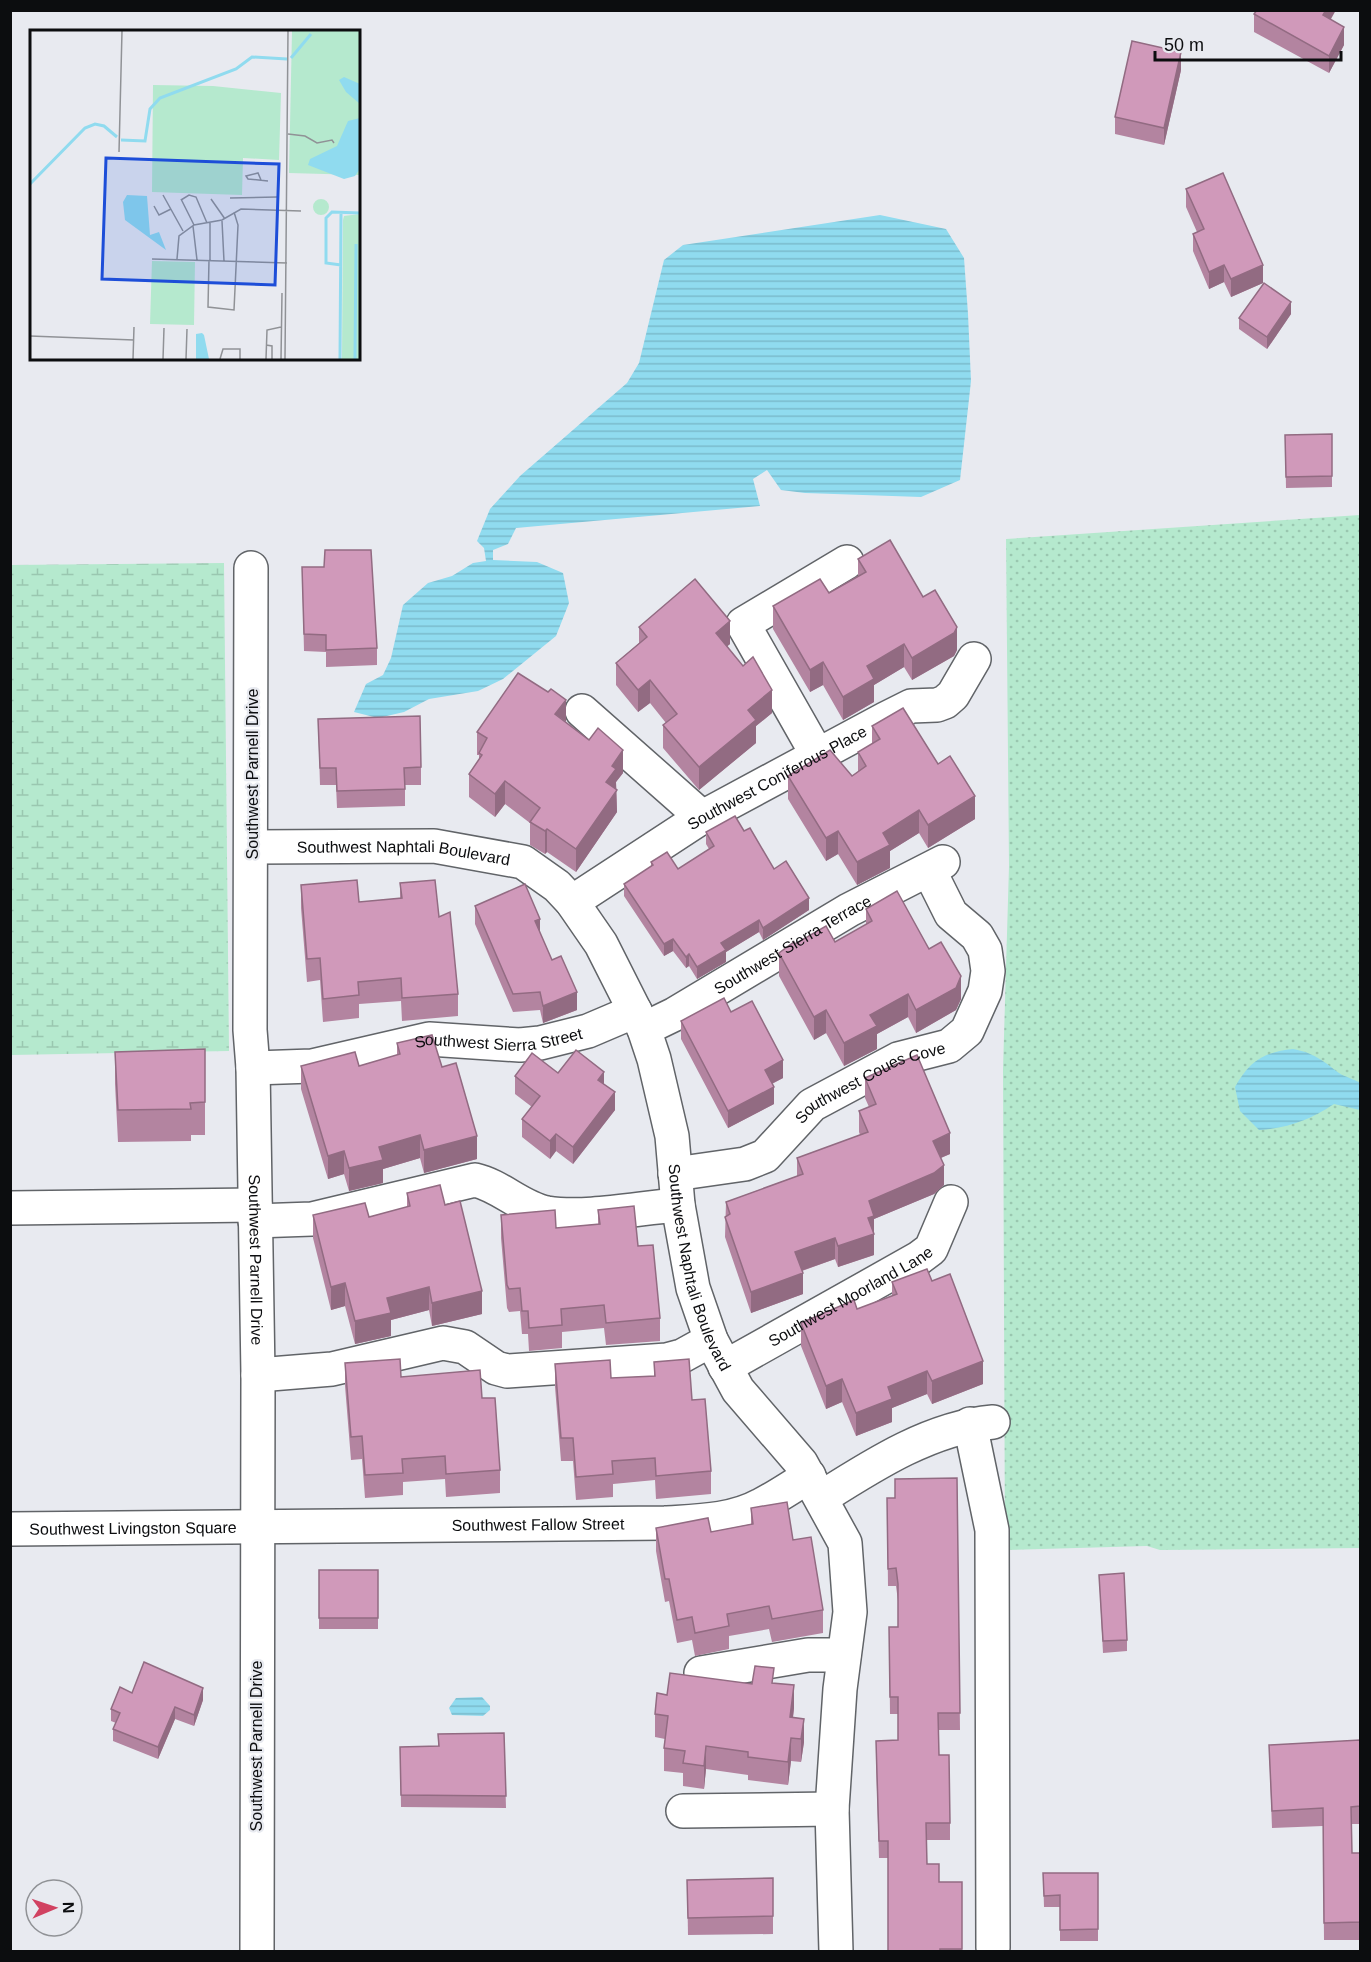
<svg xmlns="http://www.w3.org/2000/svg" width="1371" height="1962" font-family="Arial,sans-serif">
  <style>
    .grass { fill: url(#grass-dots) }
    .wetland { fill: url(#wetland-marsh) }
    .water { fill: url(#water-rules) }
    .lines { fill: none; stroke-linecap: round; stroke-linejoin: round }
    .minor-casing { stroke: #616468; stroke-width: 36 }
    .minor { stroke: #fff; stroke-width: 33 }
    .wall { fill: #b384a0 }
    .shaded-wall { fill: #926b82 }
    .building { fill: #d099ba; stroke: #926b82; stroke-width: 1.5 }
    .labels { text-anchor: middle; stroke-width: 4.5; stroke-linejoin: round; paint-order: stroke }
    .street-label { font-size: 16px; fill: #0c0d0f; stroke: #e8eaf0 }
    .inset-river { fill: none; stroke: #90dbef; stroke-width: 3 }
    .inset-road { fill: none; stroke: #909296; stroke-width: 1.5 }
    .view { fill: #1d4ed8; fill-opacity: 0.15; stroke: #1d4ed8; stroke-width: 3 }
    .inset-edge { fill: none; stroke: #0c0d0f; stroke-width: 3 }
  </style>
  <defs>
    <pattern id="grass-dots" width="8" height="8" patternUnits="userSpaceOnUse" patternTransform="scale(1.5)"><rect width="8" height="8" fill="#b5e9ce"/><path d="M2 2h.1M6 6h.1" fill="none" stroke="#9ac7b0" stroke-width="1.8" stroke-linecap="round"/></pattern>
    <pattern id="wetland-marsh" width="20" height="14" patternUnits="userSpaceOnUse" patternTransform="scale(1.5)"><rect width="20" height="14" fill="#b5e9ce"/><path d="M1 5h8M5 5V1M11 12h8M15 12V8" fill="none" stroke="#9ac7b0"/></pattern>
    <pattern id="water-rules" width="6" height="5" patternUnits="userSpaceOnUse" patternTransform="scale(1.5)"><rect width="6" height="5" fill="#90dbef"/><path d="M0 2.5h6" fill="none" stroke="#7bbbcc"/></pattern>
  </defs>
  <rect width="100%" height="100%" fill="#e8eaf0"/>
  <polygon class="grass" points="1360,515 1360,1548 1160,1550 1147,1546 1005,1550 1003,1070 1009,866 1006,539"/>
  <polygon class="wetland" points="224,563 229,1051 11,1055 10,565"/>
  <g class="water">
    <polygon points="880,215 946,229 964,258 968,314 971,381 960,480 921,497 805,493 781,490 767,470 753,479 760,506 516,528 508,544 493,550 493,560 537,562 563,573 569,603 556,636 503,679 478,691 429,699 404,712 378,718 354,712 366,684 383,675 391,658 403,605 428,583 452,576 473,563 486,561 484,548 477,541 490,509 520,476 627,383 639,363 664,260 683,245"/>
    <path d="M 1293,1049 C 1314,1053 1322,1060 1339,1073 C 1345,1077 1354,1079 1360,1083 L 1360,1110 L 1334,1104 C 1310,1120 1288,1128 1259,1130 L 1240,1111 L 1235,1087 C 1249,1062 1263,1052 1293,1049 Z"/>
    <polygon points="482,1697 490,1706 490,1710 483,1716 452,1715 449,1708 456,1698"/>
  </g>
  <g class="lines">
    <defs>
      <g id="minor">
        <path id="s1" d="M 251,568 L 250,1030 L 253,1068 L 258,1375 L 257,1952"/>
        <polyline points="582,711 694,810 699,819"/>
        <polyline points="818,756 743,624 847,562"/>
        <path id="s2" d="M 252,847 L 434,846 L 523,862 L 557,886 L 572,902 L 601,944 L 644,1029 L 654,1059 L 672,1136 L 678,1205 L 693,1288 L 711,1340 L 738,1390 L 801,1463 L 845,1543 L 850,1612 L 840,1689 L 832,1809 L 836,1952"/>
        <path id="s3" d="M 572,902 L 699,819 L 885,719 L 911,706 L 937,705 L 945,702 L 953,695 L 974,659"/>
        <path id="s4" d="M 644,1029 L 675,1014 L 849,910 L 943,862"/>
        <path id="s5" d="M 253,1068 L 312,1066 L 429,1039 L 520,1045 L 540,1043 L 588,1031 L 635,1011"/>
        <path id="s6" d="M 675,1174 L 745,1164 L 765,1156 L 812,1105 L 898,1059 L 949,1046 L 967,1031 L 985,991 L 988,971 L 985,950 L 977,936 L 951,914 L 929,870"/>
        <polyline points="10,1208 255,1205"/>
        <path d="M 255,1221 L 312,1219 L 475,1180 C 501,1186 521,1208 547,1213 C 586,1219 638,1208 678,1205"/>
        <path id="s7" d="M 725,1367 L 919,1258 L 931,1249 L 951,1202"/>
        <polyline points="258,1375 332,1369 443,1343 465,1347 496,1368 507,1371 667,1360 682,1356 711,1340"/>
        <polyline points="970,1424 992,1530 993,1948"/>
        <path d="M 821,1498 C 873,1465 930,1428 993,1422"/>
        <path id="s8" d="M 10,1529 L 665,1523 C 697,1521 732,1521 761,1505 C 777,1497 793,1486 809,1476"/>
        <polyline points="701,1673 808,1655 844,1655"/>
        <polyline points="683,1811 832,1809"/>
      </g>
    </defs>
    <use href="#minor" class="minor-casing"/>
    <use href="#minor" class="minor"/>
  </g>
  <g class="wall">
    <polygon points="1254,14 1331,20 1344,45 1329,73 1254,32"/>
    <polygon points="1181,70 1164,145 1115,134 1115,117"/>
    <polygon points="1186,189 1263,283 1231,297 1224,282 1209,289 1193,251 1193,234 1197,232 1186,207"/>
    <polygon points="1291,314 1267,349 1239,329 1239,318"/>
    <polygon points="1332,434 1332,487 1286,488 1285,435"/>
    <polygon points="858,559 923,597 957,650 954,656 912,680 904,667 874,685 874,702 843,720 823,685 810,692 773,629 773,606 829,593 858,576"/>
    <polygon points="302,567 377,648 377,665 326,667 326,652 304,651"/>
    <polygon points="639,627 730,644 727,646 772,713 756,726 756,743 699,790 663,748 663,725 666,723 650,703 638,712 616,685 616,663 639,643"/>
    <polygon points="318,719 421,767 421,785 405,785 405,806 337,808 336,785 320,785"/>
    <polygon points="566,722 623,773 616,782 617,812 576,872 547,852 545,854 530,845 530,823 505,804 495,817 469,797 469,774 479,760 479,755 477,755 477,732"/>
    <polygon points="872,726 938,764 975,819 928,848 919,833 890,851 890,868 857,885 838,854 826,861 788,799 788,776 852,776 858,772 858,752 872,744"/>
    <polygon points="744,831 774,869 809,910 763,940 759,932 726,952 726,962 697,979 689,966 686,968 673,951 664,956 624,896 624,884 651,867 651,862 678,869 709,849 706,844 706,832"/>
    <polygon points="400,883 439,917 458,994 458,1016 402,1021 401,1001 359,1004 359,1018 323,1022 320,980 307,982 301,908 301,885 359,902 400,898"/>
    <polygon points="475,906 540,933 552,960 577,1010 543,1023 540,1010 513,1012 475,924"/>
    <polygon points="866,909 929,949 961,999 956,1010 916,1033 908,1017 877,1034 877,1049 844,1066 826,1033 814,1040 779,976 779,953 835,942 866,925"/>
    <polygon points="731,1012 783,1078 772,1084 774,1104 728,1128 681,1039 681,1021"/>
    <polygon points="397,1043 442,1067 477,1159 424,1173 420,1158 383,1169 383,1183 349,1191 344,1174 328,1179 301,1089 301,1066 359,1066 397,1055"/>
    <polygon points="205,1049 205,1135 191,1135 191,1141 118,1142 115,1084 115,1052"/>
    <polygon points="558,1073 604,1084 615,1110 573,1164 556,1151 550,1159 522,1137 522,1119 532,1107 515,1094 515,1076"/>
    <polygon points="865,1078 950,1154 941,1158 944,1185 934,1194 874,1219 874,1255 838,1267 835,1259 802,1271 803,1294 751,1313 725,1237 726,1202 797,1176 797,1158 860,1135 859,1132 859,1111 869,1107 865,1098"/>
    <polygon points="407,1193 445,1205 482,1314 432,1326 429,1310 391,1320 391,1336 355,1344 345,1306 331,1310 313,1238 313,1215 369,1217 407,1207"/>
    <polygon points="598,1210 638,1246 660,1318 660,1341 606,1345 604,1328 562,1332 562,1348 529,1351 528,1334 522,1334 520,1311 509,1312 507,1308 501,1238 501,1215 556,1228 598,1224"/>
    <polygon points="932,1281 983,1384 932,1404 927,1394 892,1408 892,1422 856,1436 842,1402 826,1409 801,1346 801,1323 857,1309 892,1296 892,1282"/>
    <polygon points="654,1362 692,1400 711,1471 711,1494 656,1499 655,1480 613,1484 613,1497 576,1500 573,1461 561,1461 555,1387 555,1364 611,1378 654,1376"/>
    <polygon points="345,1363 482,1398 500,1470 500,1493 446,1497 445,1479 403,1482 403,1495 365,1498 362,1459 351,1460 345,1386"/>
    <polygon points="957,1478 960,1730 938,1730 939,1755 950,1823 950,1840 927,1840 927,1864 939,1882 962,1882 962,1952 888,1952 888,1858 879,1858 876,1758 876,1741 898,1740 898,1714 890,1714 889,1627 898,1627 898,1601 896,1586 888,1586 887,1498 895,1498"/>
    <polygon points="751,1508 793,1540 823,1610 823,1633 772,1642 769,1629 729,1636 729,1649 695,1656 692,1640 677,1643 669,1601 665,1602 656,1551 656,1528 711,1532 751,1524"/>
    <rect x="319" y="1570" width="59" height="59"/>
    <polygon points="1099,1575 1127,1640 1127,1651 1103,1653"/>
    <polygon points="774,1683 794,1708 793,1718 804,1742 801,1762 791,1761 788,1785 748,1780 748,1775 706,1769 704,1789 683,1786 683,1773 664,1771 664,1748 665,1739 655,1737 655,1714 667,1695 752,1684"/>
    <polygon points="132,1693 203,1700 194,1726 175,1719 158,1759 113,1741 113,1729 116,1723 111,1721 111,1709"/>
    <polygon points="504,1733 506,1808 401,1807 400,1747 438,1746 438,1734"/>
    <polygon points="1360,1740 1360,1824 1351,1824 1352,1853 1360,1853 1360,1940 1324,1940 1323,1826 1272,1828 1269,1745"/>
    <polygon points="1043,1873 1098,1873 1098,1941 1060,1941 1060,1907 1044,1907"/>
    <polygon points="773,1878 773,1934 688,1935 687,1880"/>
  </g>
  <g class="shaded-wall">
    <polygon points="1326,10 1336,10 1323,33 1323,15"/>
    <polygon points="1344,27 1344,45 1329,73 1329,56"/>
    <polygon points="1181,52 1181,70 1164,145 1164,128"/>
    <polygon points="1224,265 1224,282 1209,289 1209,272"/>
    <polygon points="1263,265 1263,283 1231,297 1231,279"/>
    <polygon points="1291,302 1291,314 1267,349 1267,337"/>
    <polygon points="730,621 730,644 716,656 716,633"/>
    <polygon points="957,627 957,650 954,656 912,680 912,658"/>
    <polygon points="904,644 904,667 874,685 874,702 843,720 843,697 867,666"/>
    <polygon points="823,662 823,685 810,692 810,670"/>
    <polygon points="650,680 650,703 638,712 638,690"/>
    <polygon points="772,690 772,713 756,726 756,743 699,790 699,767 748,710"/>
    <polygon points="566,700 566,722 555,714"/>
    <polygon points="623,750 623,773 616,782 617,812 576,872 576,849 606,782 612,766"/>
    <polygon points="505,781 505,804 495,817 495,794"/>
    <polygon points="975,796 975,819 928,848 928,825"/>
    <polygon points="919,810 919,833 890,851 890,868 857,885 857,862 883,833"/>
    <polygon points="547,829 547,852 545,854 545,831"/>
    <polygon points="838,831 838,854 826,861 826,838"/>
    <polygon points="809,898 809,910 763,940 763,928"/>
    <polygon points="540,919 540,936 535,921"/>
    <polygon points="759,920 759,932 726,952 726,962 697,979 697,967 721,943"/>
    <polygon points="673,939 673,951 664,956 664,944"/>
    <polygon points="689,954 689,966 686,968 686,957"/>
    <polygon points="961,976 961,999 956,1010 916,1033 916,1010"/>
    <polygon points="577,992 577,1010 543,1023 543,1006"/>
    <polygon points="908,994 908,1017 877,1034 877,1049 844,1066 844,1043 870,1015"/>
    <polygon points="826,1010 826,1033 814,1040 814,1017"/>
    <polygon points="783,1060 783,1078 765,1087 765,1070"/>
    <polygon points="604,1072 604,1089 598,1080"/>
    <polygon points="774,1087 774,1104 728,1128 728,1111"/>
    <polygon points="615,1092 615,1110 573,1164 573,1147"/>
    <polygon points="950,1133 950,1154 933,1161 933,1141"/>
    <polygon points="556,1134 556,1151 550,1159 550,1141"/>
    <polygon points="420,1135 420,1158 383,1169 383,1183 349,1191 349,1168 379,1147"/>
    <polygon points="477,1136 477,1159 424,1173 424,1150"/>
    <polygon points="344,1151 344,1174 328,1179 328,1156"/>
    <polygon points="944,1165 944,1185 934,1194 874,1219 874,1255 838,1267 838,1246 869,1201"/>
    <polygon points="835,1238 835,1259 795,1273 795,1252"/>
    <polygon points="803,1273 803,1294 751,1313 751,1292"/>
    <polygon points="345,1283 345,1306 331,1310 331,1287"/>
    <polygon points="429,1287 429,1310 391,1320 391,1336 355,1344 355,1321 387,1298"/>
    <polygon points="482,1291 482,1314 432,1326 432,1303"/>
    <polygon points="983,1361 983,1384 932,1404 932,1381"/>
    <polygon points="927,1371 927,1394 892,1408 892,1422 856,1436 856,1413 888,1387"/>
    <polygon points="842,1379 842,1402 826,1409 826,1386"/>
    <polygon points="794,1685 794,1708 790,1740 790,1717"/>
    <polygon points="203,1688 203,1700 194,1726 194,1715"/>
    <polygon points="175,1707 175,1719 158,1759 158,1747"/>
    <polygon points="804,1719 804,1742 801,1762 801,1739"/>
    <polygon points="791,1738 791,1761 788,1785 788,1762"/>
    <polygon points="706,1746 706,1769 704,1789 704,1766"/>
  </g>
  <g class="building">
    <polygon points="1257,10 1326,10 1323,15 1344,27 1329,56 1254,14"/>
    <polygon points="1132,41 1181,52 1164,128 1115,117"/>
    <polygon points="1223,173 1263,265 1231,279 1224,265 1209,272 1193,234 1204,229 1186,189"/>
    <polygon points="1264,283 1291,302 1267,337 1239,318"/>
    <polygon points="1332,434 1332,476 1286,477 1285,435"/>
    <polygon points="890,540 923,597 935,590 957,627 954,633 912,658 904,644 867,666 874,679 843,697 823,662 810,670 773,606 820,579 829,593 866,572 858,559"/>
    <polygon points="325,550 371,550 377,648 326,650 326,635 304,634 302,567 324,567"/>
    <polygon points="695,579 730,621 716,633 743,666 753,657 772,690 748,710 756,720 699,767 663,725 677,714 650,680 638,690 616,663 647,637 639,627"/>
    <polygon points="518,673 548,692 551,689 566,700 555,714 589,740 598,728 623,750 612,766 616,769 606,782 617,790 576,849 547,829 545,831 530,822 540,808 505,781 495,794 469,774 482,755 479,753 487,738 477,732"/>
    <polygon points="903,708 938,764 950,756 975,796 928,825 919,810 883,833 890,845 857,862 838,831 826,838 788,776 830,750 852,776 866,766 858,752 880,739 872,726"/>
    <polygon points="420,716 421,767 404,768 405,789 337,791 336,768 320,768 318,719"/>
    <polygon points="735,816 744,831 750,828 774,869 786,861 809,898 763,928 759,920 721,943 726,950 697,967 689,954 686,957 673,939 664,944 624,884 653,865 651,862 667,852 678,869 714,846 706,832"/>
    <polygon points="357,880 359,902 402,898 400,883 435,880 439,917 450,912 458,994 402,998 401,978 358,982 359,995 323,999 320,958 307,959 301,885"/>
    <polygon points="525,884 540,919 535,921 552,960 561,956 577,992 543,1006 540,992 513,994 475,906"/>
    <polygon points="897,891 929,949 941,942 961,976 956,988 916,1010 908,994 870,1015 877,1026 844,1043 826,1010 814,1017 779,953 794,942 795,944 826,926 835,942 872,921 866,909"/>
    <polygon points="724,998 731,1012 752,1001 783,1060 765,1070 774,1087 728,1111 681,1021"/>
    <polygon points="432,1035 442,1067 456,1063 477,1136 424,1150 420,1135 379,1147 383,1160 349,1168 344,1151 328,1156 301,1066 355,1052 359,1066 400,1054 397,1043"/>
    <polygon points="205,1049 205,1102 190,1103 191,1109 118,1110 115,1052"/>
    <polygon points="576,1050 604,1072 598,1080 615,1092 573,1147 556,1134 550,1141 522,1119 540,1096 515,1076 532,1053 558,1073"/>
    <polygon points="917,1055 950,1133 933,1141 944,1165 934,1173 869,1201 874,1216 868,1218 874,1234 838,1246 835,1238 795,1252 803,1273 751,1292 725,1217 730,1214 726,1202 803,1174 797,1158 868,1132 859,1111 876,1104 865,1078"/>
    <polygon points="440,1185 445,1205 460,1201 482,1291 432,1303 429,1287 387,1298 391,1313 355,1321 345,1283 331,1287 313,1215 365,1203 369,1217 410,1206 407,1193"/>
    <polygon points="634,1206 638,1246 653,1245 660,1318 606,1323 604,1305 561,1309 562,1325 529,1328 528,1311 522,1311 520,1288 509,1289 507,1285 501,1215 555,1210 556,1228 600,1224 598,1210"/>
    <polygon points="927,1269 932,1281 950,1274 983,1361 932,1381 927,1371 888,1387 892,1399 856,1413 842,1379 826,1386 801,1323 854,1300 857,1309 897,1294 892,1282"/>
    <polygon points="400,1359 401,1377 480,1370 482,1398 495,1398 500,1470 446,1474 445,1456 402,1459 403,1473 365,1475 362,1436 351,1437 345,1363"/>
    <polygon points="689,1359 692,1400 705,1399 711,1471 656,1476 655,1458 612,1461 613,1474 576,1477 573,1438 561,1438 555,1364 610,1360 611,1378 655,1376 654,1362"/>
    <polygon points="957,1478 960,1713 938,1713 939,1755 949,1755 950,1823 926,1823 927,1864 939,1864 939,1882 962,1882 962,1949 940,1949 940,1952 888,1952 888,1841 879,1841 876,1741 898,1740 898,1697 890,1697 889,1627 898,1627 898,1584 896,1568 888,1569 887,1498 895,1498 895,1479"/>
    <polygon points="787,1502 793,1540 811,1537 823,1610 772,1619 769,1606 727,1614 729,1626 695,1633 692,1617 677,1620 669,1579 665,1579 656,1528 708,1518 711,1532 753,1524 751,1508"/>
    <rect x="319" y="1570" width="59" height="48"/>
    <polygon points="1124,1573 1127,1640 1103,1641 1099,1575"/>
    <polygon points="144,1662 203,1688 194,1715 175,1707 158,1747 113,1729 120,1713 111,1709 120,1687 132,1693"/>
    <polygon points="755,1666 774,1668 772,1683 794,1685 790,1717 804,1719 801,1739 791,1738 788,1762 748,1757 748,1752 706,1746 704,1766 683,1763 685,1751 664,1748 668,1716 655,1714 657,1693 667,1695 670,1673 752,1684"/>
    <polygon points="504,1733 506,1796 401,1795 400,1747 439,1746 438,1734"/>
    <polygon points="1360,1740 1360,1806 1351,1807 1352,1853 1360,1853 1360,1922 1324,1923 1323,1808 1272,1811 1269,1745"/>
    <polygon points="1043,1873 1098,1873 1098,1929 1060,1930 1060,1895 1044,1896"/>
    <polygon points="773,1878 773,1916 688,1918 687,1880"/>
  </g>
  <g class="labels">
    <g class="street-label">
      <text transform="translate(252 774) rotate(-90)" y="6">Southwest Parnell Drive</text>
      <text dy="6" stroke="none"><textPath href="#s3" startOffset="240">Southwest Coniferous Place</textPath></text>
      <text dy="6" stroke="none"><textPath href="#s2" startOffset="152">Southwest Naphtali Boulevard</textPath></text>
      <text dy="6" stroke="none"><textPath href="#s4" startOffset="171">Southwest Sierra Terrace</textPath></text>
      <text dy="6" stroke="none"><textPath href="#s5" startOffset="249">Southwest Sierra Street</textPath></text>
      <text dy="6" stroke="none"><textPath href="#s6" startOffset="224">Southwest Coues Cove</textPath></text>
      <text dy="6" stroke="none"><textPath href="#s1" startOffset="692">Southwest Parnell Drive</textPath></text>
      <text dy="6" stroke="none"><textPath href="#s2" startOffset="728">Southwest Naphtali Boulevard</textPath></text>
      <text dy="6" stroke="none"><textPath href="#s7" startOffset="144">Southwest Moorland Lane</textPath></text>
      <text dy="6" stroke="none"><textPath href="#s8" startOffset="528">Southwest Fallow Street</textPath></text>
      <text dy="6" stroke="none"><textPath href="#s8" startOffset="123">Southwest Livingston Square</textPath></text>
      <text transform="translate(256 1746) rotate(-90)" y="6">Southwest Parnell Drive</text>
    </g>
  </g>
  <g transform="translate(30 30)">
    <rect width="330" height="330" fill="#e8eaf0"/>
    <path d="M 123,55 L 183,56 L 251,63 L 249,130 L 213,128 L 212,165 L 122,162 ZM283 177a8 8 0 1 1 16 0a8 8 0 1 1-16 0ZM 330,184 L 330,329 L 312,329 L 313,190 L 314,186 Z" fill="#b5e9ce"/>
    <path d="M 122,231 L 165,232 L 164,295 L 120,294 Z" fill="#b5e9ce"/>
    <path d="M 262,1 L 330,1 L 330,145 L 259,143 Z" fill="#b5e9ce"/>
    <path d="M 314,47 L 330,54 L 330,74 L 316,62 L 309,50 ZM 330,88 L 329,140 L 325,146 L 314,149 L 278,135 L 280,129 L 307,116 L 318,91 ZM 97,165 L 117,166 L 120,205 L 129,202 L 136,220 L 95,190 L 93,172 ZM 172,303 L 174,305 L 179,329 L 166,329 L 166,304 Z" fill="#90dbef"/>
    <path class="inset-river" d="M 261,28 L 281,4M 91,110 L 115,111 L 120,79 L 130,68 L 206,39 L 222,27 L 257,29M 0,154 L 55,98 L 65,94 L 74,96 L 87,107M 311,235 L 296,233 L 296,188 L 302,182 L 330,183M 310,329 L 311,183M 325,329 L 326,214"/>
    <path class="inset-road" d="M 258,104 L 275,106 L 287,113 L 302,110 L 304,113M 89,122 L 92,1M 231,150 L 228,143 L 216,146 L 218,149 L 238,151M 133,165 L 153,201M 200,168 L 247,167M 151,169 L 164,195M 181,169 L 195,189M 151,170 L 159,165 L 166,167 L 177,193M 124,176 L 129,185 L 141,179M 192,191 L 194,231M 180,193 L 180,230M 163,196 L 167,230M 122,229 L 257,233M 147,229 L 149,206 L 164,195 L 192,190 L 211,179 L 271,181M 179,230 L 178,277 L 204,280 L 208,195 L 204,182M 0,306 L 104,310M 236,315 L 242,316 L 242,329M 103,329 L 104,297M 133,329 L 134,298M 156,329 L 157,299M 190,329 L 193,319 L 210,319 L 210,329M 236,329 L 237,300 L 251,297M 251,329 L 252,263M 255,329 L 258,1"/>
    <path class="view" d="M 76,128 L 249,134 L 245,255 L 72,249 Z"/>
    <rect width="330" height="330" class="inset-edge"/>
  </g>
  <rect width="1371" height="1962" fill="none" stroke="#0c0d0f" stroke-width="24"/>
  <g transform="translate(54 1908) rotate(88)"><circle r="28" fill="#e8eaf0" stroke="#909296" stroke-width="1.5"/>
  <path d="M0-4.5L10 22L0 15L-10 22Z" fill="#d14261"/>
  <text y="-9" font-size="16" font-weight="bold" text-anchor="middle" fill="#0c0d0f">N</text>
  </g>
  <path d="M1155 51v9h186v-9" fill="none" stroke="#0c0d0f" stroke-width="3"/>
  <text x="1164" y="51" font-size="18" fill="#0c0d0f" stroke="#e8eaf0" stroke-width="4.5" paint-order="stroke">50 m</text>
</svg>
